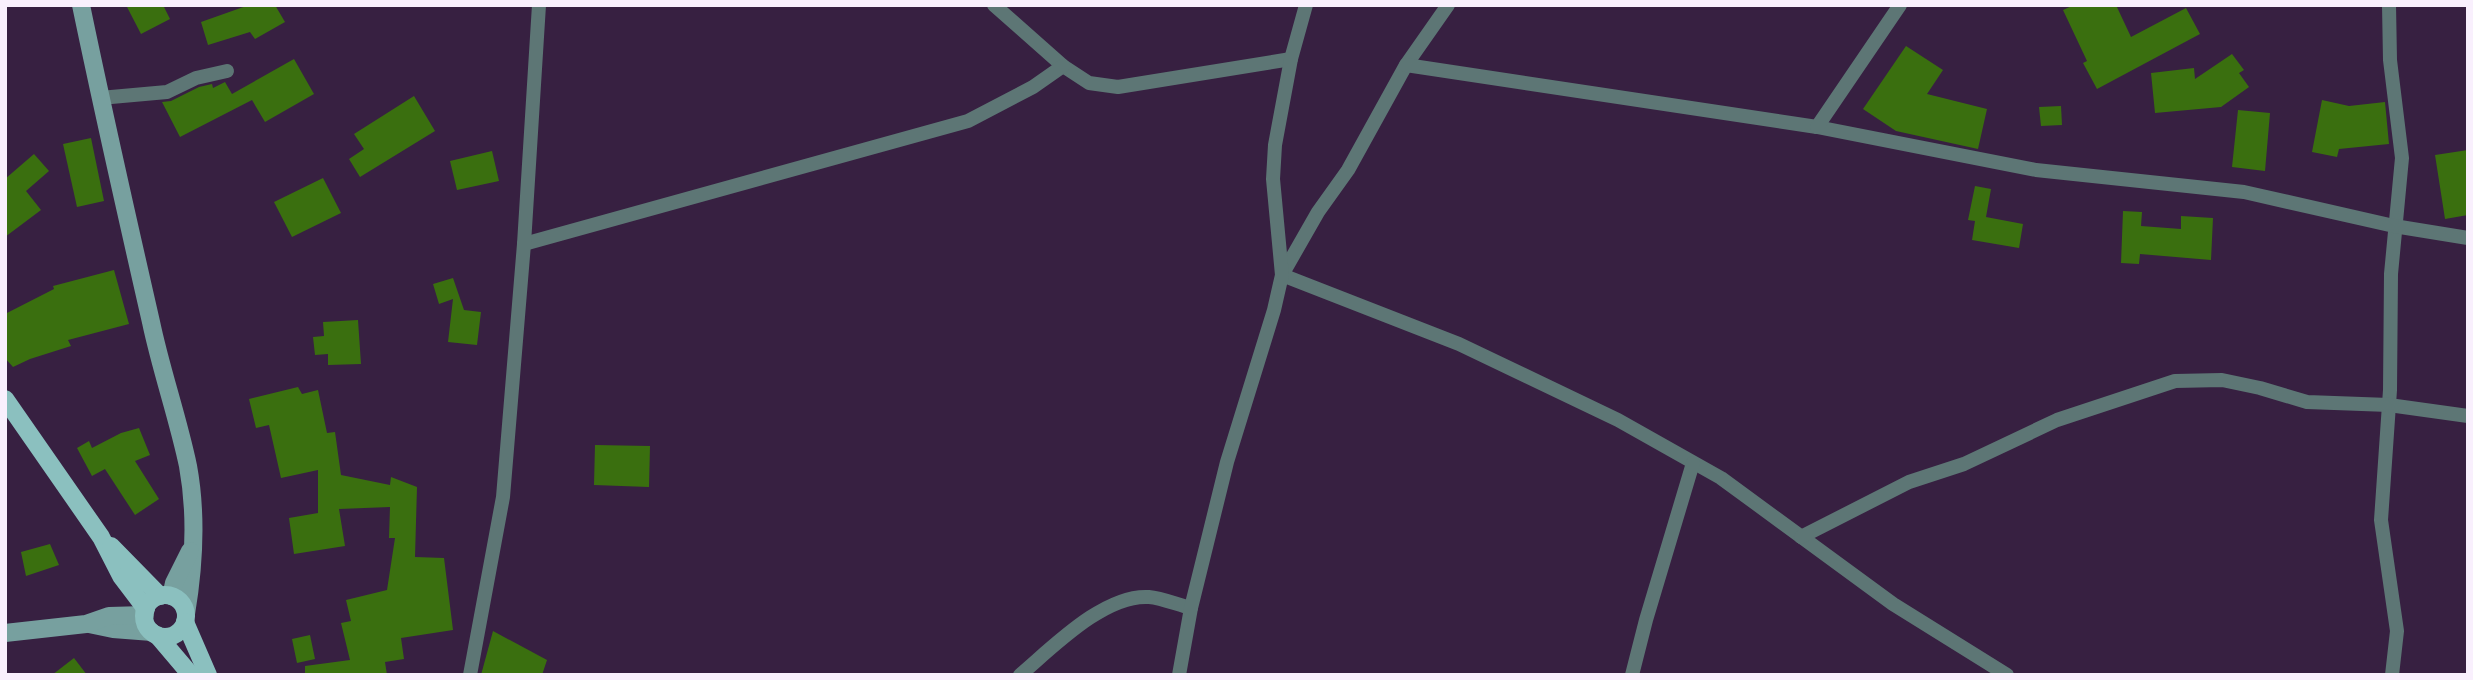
<svg xmlns="http://www.w3.org/2000/svg" width="2473" height="680" font-family="'Golos Text',sans-serif">
  <style>
    .building { fill: #3a6f0f }
    .lines { fill: none; stroke-linecap: round; stroke-linejoin: round }
    .street { stroke: #5d7675; stroke-width: 14 }
    .secondary { stroke: #77a09f; stroke-width: 18 }
    .primary { stroke: #8bc0bf; stroke-width: 18 }
  </style>
  <rect width="100%" height="100%" fill="#372041"/>
  <g class="building">
    <polygon points="126,5 163,5 170,19 141,34"/>
    <polygon points="249,5 275,5 285,22 255,39 250,32 208,45 201,22"/>
    <polygon points="2074,5 2116,5 2131,37 2186,8 2200,34 2097,89 2083,63 2087,61 2063,10"/>
    <polygon points="1906,46 1943,70 1927,94 1987,109 1978,149 1896,131 1863,109"/>
    <polygon points="2232,54 2244,70 2239,73 2249,87 2221,107 2155,113 2151,73 2194,68 2195,79"/>
    <polygon points="294,59 314,94 265,122 252,100 180,137 162,102 171,101 199,87 212,84 213,88 225,82 232,94"/>
    <polygon points="414,96 435,131 360,177 349,159 364,149 354,134"/>
    <polygon points="2322,100 2349,106 2385,102 2389,144 2339,149 2337,157 2312,152"/>
    <polygon points="2061,106 2062,125 2041,126 2039,107"/>
    <polygon points="2238,110 2270,113 2265,171 2232,167"/>
    <polygon points="91,138 104,201 77,207 63,144"/>
    <polygon points="2468,150 2468,215 2445,219 2435,155"/>
    <polygon points="492,151 499,181 457,190 450,161"/>
    <polygon points="34,154 49,171 26,191 41,210 5,237 5,179"/>
    <polygon points="323,178 341,213 292,237 274,202"/>
    <polygon points="1975,186 1991,189 1986,217 2023,224 2019,248 1972,240 1975,221 1968,220"/>
    <polygon points="2123,211 2142,212 2141,226 2181,229 2181,216 2213,218 2211,260 2140,254 2139,264 2121,263"/>
    <polygon points="114,270 129,324 68,340 71,346 30,359 13,367 5,358 5,314 54,289 53,286"/>
    <polygon points="453,278 464,310 481,312 477,345 448,342 453,299 439,304 433,284"/>
    <polygon points="358,320 361,364 328,365 328,354 315,355 313,337 324,336 323,322"/>
    <polygon points="298,387 302,394 318,390 327,433 335,432 341,475 390,485 391,477 417,487 415,557 444,558 453,630 401,638 404,659 385,662 387,675 305,675 305,666 350,660 341,623 351,621 346,600 387,590 395,538 389,538 390,507 339,509 345,546 294,554 289,518 318,513 318,470 281,478 269,425 256,428 249,399"/>
    <polygon points="139,428 150,455 135,461 159,499 135,515 105,469 92,476 77,448 89,441 92,448 121,433"/>
    <polygon points="595,445 650,446 649,487 594,485"/>
    <polygon points="50,544 59,565 26,576 21,552"/>
    <polygon points="493,631 547,660 542,675 481,675"/>
    <polygon points="310,635 315,659 297,663 292,639"/>
    <polygon points="74,658 87,675 52,675"/>
  </g>
  <g class="lines">
    <g class="street">
      <polyline points="994,5 1063,66 1089,83 1118,87 1291,59"/>
      <polyline points="1448,5 1406,65 1348,170 1318,212 1282,275 1459,344 1618,420 1721,478 1893,604 2007,675"/>
      <polyline points="2389,5 2390,60 2402,158 2391,274 2390,390 2381,520 2397,631 2392,675"/>
      <polyline points="1406,65 1817,127 2036,170 2244,192 2394,226 2468,238"/>
      <polyline points="100,98 167,92 196,78 227,71"/>
      <polyline points="1817,127 1900,5"/>
      <polyline points="524,244 968,121 1033,87 1063,66"/>
      <polyline points="1801,537 1909,482 1964,464 2057,420 2175,381 2222,380 2260,388 2307,402 2389,405 2468,416"/>
      <polyline points="470,675 503,497 524,244 539,5"/>
      <path d="M 1020,675 C 1052,648 1104,594 1149,597 C 1162,598 1178,605 1191,608"/>
      <polyline points="1179,675 1191,608 1227,462 1274,310 1282,275 1273,179 1275,145 1291,59 1306,5"/>
      <polyline points="1632,675 1646,620 1693,463"/>
    </g>
    <g class="secondary">
      <path d="M 81,5 C 103,111 127,217 151,322 C 161,370 178,418 188,466 C 197,515 194,566 186,614"/>
      <polyline points="171,596 174,583 190,551"/>
      <polyline points="89,624 113,629 152,632"/>
      <polyline points="5,633 86,624 109,616 145,615"/>
    </g>
    <g class="primary">
      <polyline points="5,399 101,537 121,576 146,609"/>
      <polyline points="111,546 160,596"/>
      <circle cx="165" cy="616" r="21"/>
      <polyline points="185,622 208,675"/>
      <polyline points="157,635 191,675"/>
    </g>
  </g>
  <rect width="2473" height="680" fill="none" stroke="#f9f0fd" stroke-width="14"/>
</svg>
